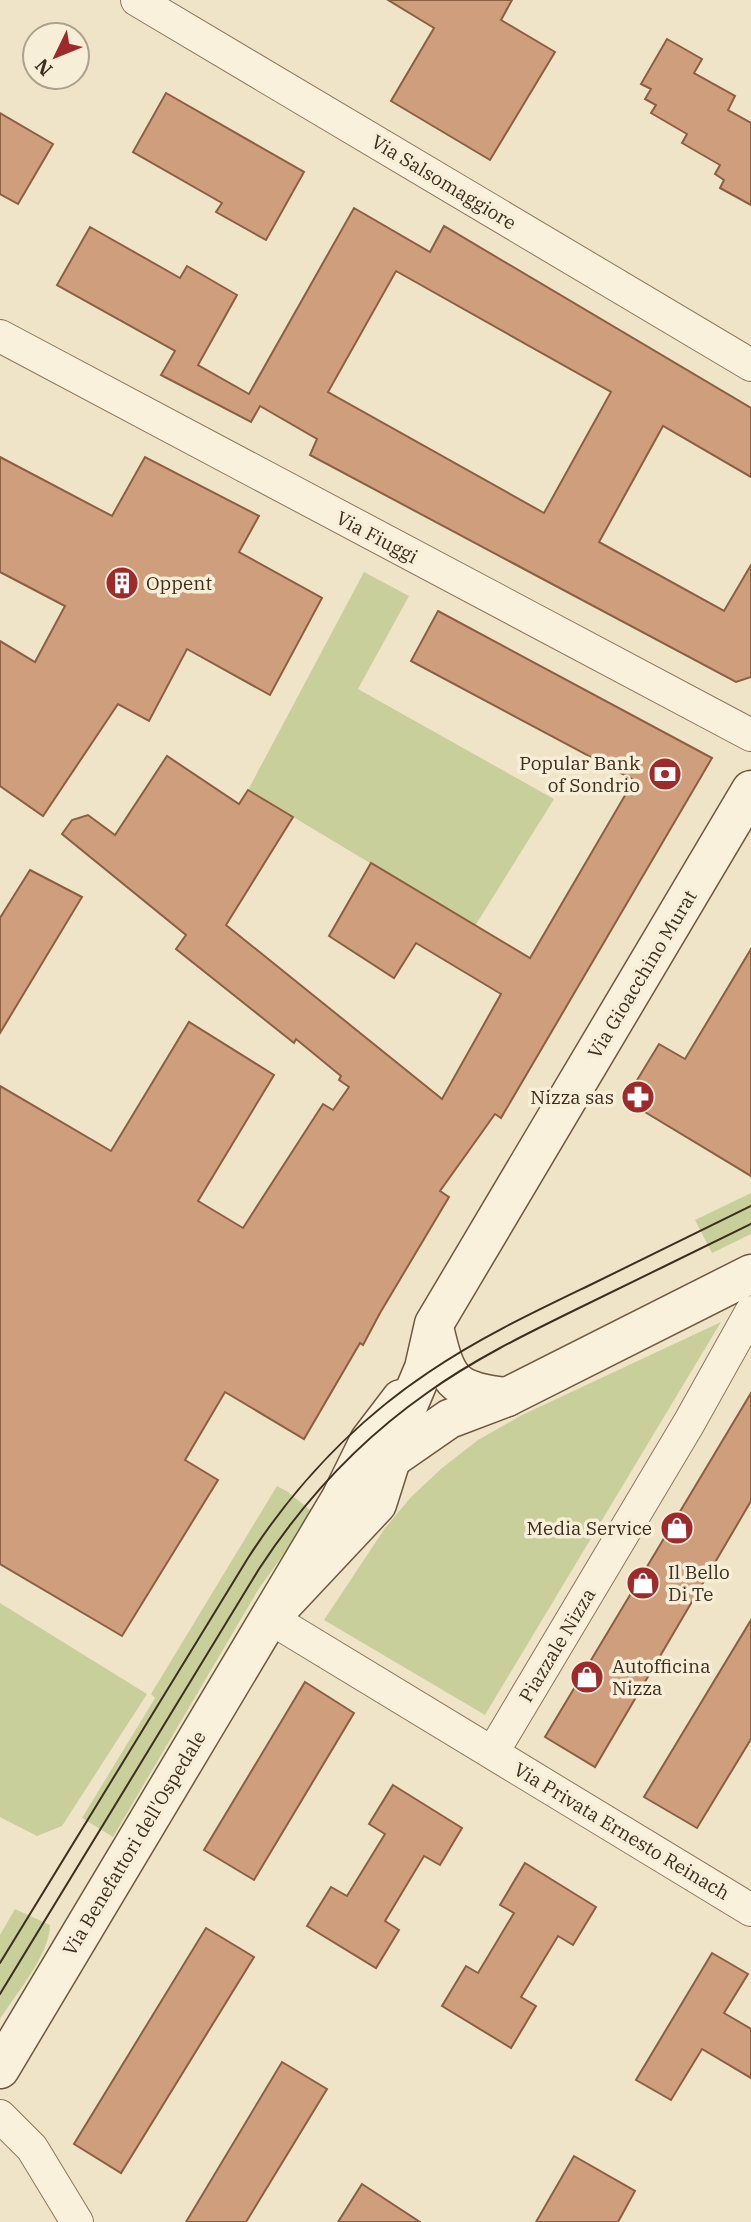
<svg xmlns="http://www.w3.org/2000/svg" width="751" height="2222" font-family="'IBM Plex Serif',serif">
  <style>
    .green { fill: #c9cf9b }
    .building { fill: #cf9f7d; stroke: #8d5f41; stroke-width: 2; fill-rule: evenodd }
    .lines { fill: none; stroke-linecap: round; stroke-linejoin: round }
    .minor-casing { stroke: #8d765c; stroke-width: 34 }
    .secondary-casing { stroke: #6f573f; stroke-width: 41 }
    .minor { stroke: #faf1dc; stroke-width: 32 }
    .secondary { stroke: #faf1dc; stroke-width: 38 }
    .tram { stroke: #3d2e20; stroke-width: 2 }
    .labels { text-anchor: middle; stroke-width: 7; stroke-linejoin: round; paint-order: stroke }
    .street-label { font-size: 19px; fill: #3d2e20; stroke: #f7eed8 }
    .poi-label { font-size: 19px; fill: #3d2e20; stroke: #f7eed8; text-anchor: start }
  </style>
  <rect width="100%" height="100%" fill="#f0e4c8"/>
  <g class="green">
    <polygon points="364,572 409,596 358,689 554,799 475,926 248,790"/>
    <polygon points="751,1193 751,1234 712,1253 695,1220"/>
    <polygon points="721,1322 485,1715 324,1620 385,1528 411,1497 442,1468 478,1440 522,1415"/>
    <polygon points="277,1486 288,1492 310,1510 298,1534 258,1590 113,1837 82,1818 155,1698 151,1694"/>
    <polygon points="0,1603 147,1694 62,1826 37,1836 0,1817"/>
    <path d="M 15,1909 L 50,1925 C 50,1954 16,1994 0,2019 L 0,1935 Z"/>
  </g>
  <g class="building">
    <polygon points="388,0 512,0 501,20 555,52 490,160 391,101 434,28"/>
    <polygon points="667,39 702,59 694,73 735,96 728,110 751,123 751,205 720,188 724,180 715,174 720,165 682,143 687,134 651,113 656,105 645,99 651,89 641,84"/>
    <polygon points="166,93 304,172 266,240 216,212 222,203 133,152"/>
    <polygon points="0,113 53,144 18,204 0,194"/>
    <path d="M 354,208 L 430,252 L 444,226 L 751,408 L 751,477 L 663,426 L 599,542 L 724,611 L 751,565 L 751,677 L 736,682 L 310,455 L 317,439 L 260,406 L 251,422 L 161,375 L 175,351 L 57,285 L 90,227 L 180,278 L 187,266 L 237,295 L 198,365 L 249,394 ZM 396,271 L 611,392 L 544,513 L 328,392 Z"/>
    <polygon points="0,457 112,516 145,457 259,516 239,552 322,598 270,695 187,649 149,721 118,704 43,816 0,786 0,641 35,662 65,606 0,572"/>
    <polygon points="438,611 712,758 501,1118 495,1114 440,1191 449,1197 380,1313 363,1345 360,1343 304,1439 225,1392 185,1460 218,1480 122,1636 0,1564 0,1086 111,1151 189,1022 274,1075 198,1201 243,1228 323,1104 333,1110 349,1087 339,1080 341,1076 296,1039 294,1043 176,949 186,935 62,834 72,820 88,815 115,835 167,756 239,804 248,790 293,817 226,925 442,1099 501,994 416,943 394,978 329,936 371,863 530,958 634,780 411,661"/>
    <polygon points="30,870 82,897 0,1033 0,918"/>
    <polygon points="751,949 751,1176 625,1100 659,1044 685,1059"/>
    <polygon points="751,1393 751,1501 595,1767 545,1737"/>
    <polygon points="751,1620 751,1739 697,1828 644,1797"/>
    <polygon points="305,1682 354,1713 254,1880 204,1850"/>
    <polygon points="393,1785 462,1828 440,1865 424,1856 385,1921 399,1930 376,1968 307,1926 331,1887 347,1896 385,1834 369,1824"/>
    <polygon points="525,1863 596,1907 573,1945 558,1936 521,1997 536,2006 511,2048 442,2006 466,1966 478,1973 514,1913 500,1905"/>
    <polygon points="206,1928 254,1957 121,2173 74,2144"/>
    <polygon points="712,1953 748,1974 724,2013 751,2029 751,2078 702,2049 671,2100 636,2080"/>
    <polygon points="282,2062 327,2089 246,2222 186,2222"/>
    <polygon points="574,2156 635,2191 618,2222 536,2222"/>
    <polygon points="362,2184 420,2222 338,2222"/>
  </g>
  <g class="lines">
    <defs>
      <g id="minor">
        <polyline points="137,0 751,365"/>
        <polyline points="0,336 751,735"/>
        <polyline points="270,1618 751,1910"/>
        <polyline points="493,1752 689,1423 751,1312"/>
        <polyline points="0,2116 32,2148 77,2222"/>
      </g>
      <g id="secondary">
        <path d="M 434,1327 C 446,1379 451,1392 507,1397"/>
        <polyline points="387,1462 449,1419 507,1397 751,1274"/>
        <polyline points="270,1618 377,1504 408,1406 424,1368 434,1324 751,790"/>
        <polyline points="0,2069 341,1498 369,1441 401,1399"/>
      </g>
    </defs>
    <use href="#minor" class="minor-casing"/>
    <use href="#secondary" class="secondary-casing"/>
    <use href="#minor" class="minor"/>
    <use href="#secondary" class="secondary"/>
    <g class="tram">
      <path d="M 0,1963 L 248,1558 C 295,1485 357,1420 429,1372 C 479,1338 534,1312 588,1286 C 643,1259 697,1232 751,1206"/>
      <path d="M 0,1994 L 259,1569 C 304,1500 360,1440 427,1393 C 473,1360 524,1335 575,1310 C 634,1281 692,1253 751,1224"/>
    </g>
  </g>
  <defs>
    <symbol id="building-disc" viewBox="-11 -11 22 22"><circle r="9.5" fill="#9e2a2b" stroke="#f7eed8"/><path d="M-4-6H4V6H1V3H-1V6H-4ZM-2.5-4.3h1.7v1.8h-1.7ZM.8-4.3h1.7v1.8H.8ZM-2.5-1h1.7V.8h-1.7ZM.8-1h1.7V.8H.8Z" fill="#fff"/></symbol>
    <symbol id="bank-disc" viewBox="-11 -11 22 22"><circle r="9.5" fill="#9e2a2b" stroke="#f7eed8"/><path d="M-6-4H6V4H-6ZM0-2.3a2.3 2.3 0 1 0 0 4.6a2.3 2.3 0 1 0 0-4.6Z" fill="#fff"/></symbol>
    <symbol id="pharmacy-disc" viewBox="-11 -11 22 22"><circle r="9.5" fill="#9e2a2b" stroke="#f7eed8"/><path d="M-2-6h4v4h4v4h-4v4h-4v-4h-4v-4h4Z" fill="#fff"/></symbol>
    <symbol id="shop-disc" viewBox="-11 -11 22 22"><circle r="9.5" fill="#9e2a2b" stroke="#f7eed8"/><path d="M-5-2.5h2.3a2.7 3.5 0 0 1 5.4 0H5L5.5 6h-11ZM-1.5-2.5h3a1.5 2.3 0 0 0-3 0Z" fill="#fff"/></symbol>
  </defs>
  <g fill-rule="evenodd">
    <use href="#building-disc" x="103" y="564" width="38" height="38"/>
    <use href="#bank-disc" x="646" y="755" width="38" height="38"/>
    <use href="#pharmacy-disc" x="619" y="1078" width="38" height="38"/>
    <use href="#shop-disc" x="658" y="1509" width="38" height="38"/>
    <use href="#shop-disc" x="624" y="1564" width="38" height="38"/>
    <use href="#shop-disc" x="568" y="1658" width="38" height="38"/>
  </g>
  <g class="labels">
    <g class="street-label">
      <text transform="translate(444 182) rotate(31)" y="7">Via Salsomaggiore</text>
      <text transform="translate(377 537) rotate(28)" y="7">Via Fiuggi</text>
      <text transform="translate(642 974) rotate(-59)" y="7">Via Gioacchino Murat</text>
      <text transform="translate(557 1645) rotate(-59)" y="7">Piazzale Nizza</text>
      <text transform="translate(622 1831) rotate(31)" y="7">Via Privata Ernesto Reinach</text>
      <text transform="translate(134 1843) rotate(-59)" y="7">Via Benefattori dell'Ospedale</text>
    </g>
    <g class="poi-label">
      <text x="146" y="590">Oppent</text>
      <text x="640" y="770" text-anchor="end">Popular Bank<tspan x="640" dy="22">of Sondrio</tspan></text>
      <text x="614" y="1104" text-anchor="end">Nizza sas</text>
      <text x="652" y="1535" text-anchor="end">Media Service</text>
      <text x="668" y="1579">Il Bello<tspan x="668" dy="22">Di Te</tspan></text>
      <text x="612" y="1673">Autofficina<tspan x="612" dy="22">Nizza</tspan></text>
    </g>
  </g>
  <g transform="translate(56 56) rotate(227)"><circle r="33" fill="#f7eed8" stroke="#ada18e" stroke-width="2"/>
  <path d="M0-5L12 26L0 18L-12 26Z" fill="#9e2a2b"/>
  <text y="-10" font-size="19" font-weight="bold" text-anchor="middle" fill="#3d2e20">N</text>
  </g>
</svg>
